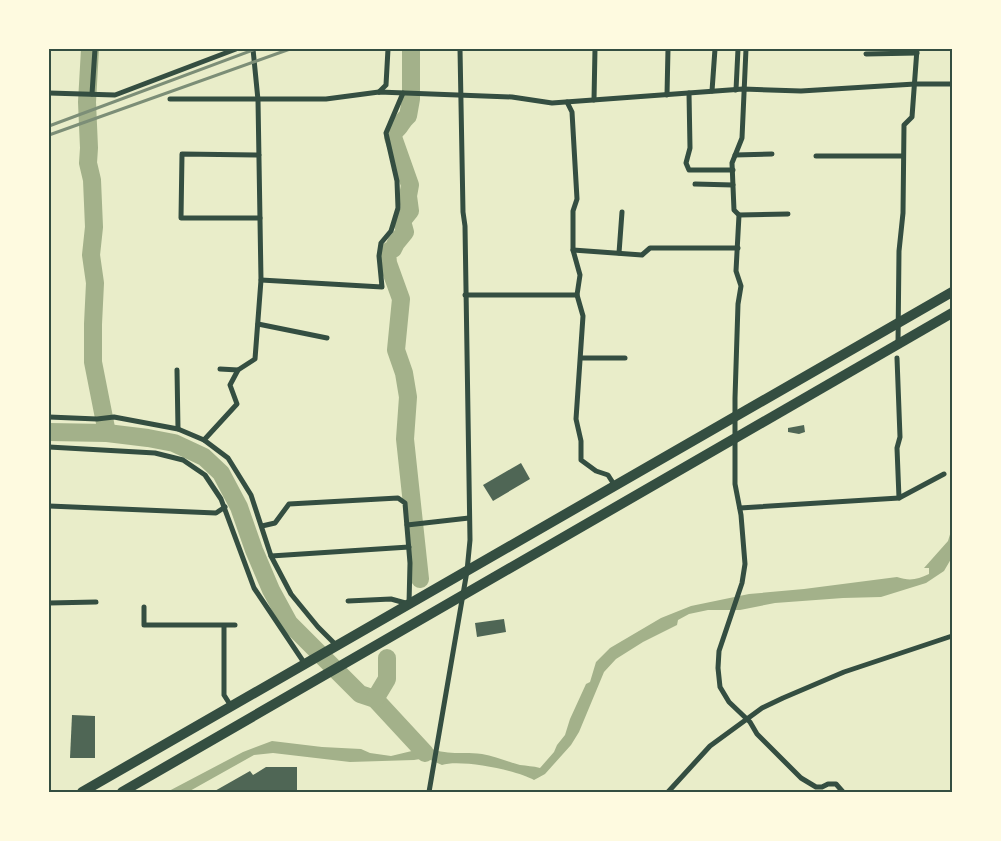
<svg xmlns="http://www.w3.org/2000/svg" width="1001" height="841" font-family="'Space Grotesk',sans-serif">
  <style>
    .water { fill: #a3b18a }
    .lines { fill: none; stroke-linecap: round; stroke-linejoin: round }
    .river { stroke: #a3b18a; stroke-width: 18 }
    .building { fill: #4f6655 }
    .minor { stroke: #344e41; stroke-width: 5 }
    .trunk { stroke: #344e41; stroke-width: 10 }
    .rail { stroke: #7c8e77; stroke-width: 3 }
    .neatline { fill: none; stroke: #344e41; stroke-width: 2 }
  </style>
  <rect width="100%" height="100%" fill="#e9edc9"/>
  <path class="water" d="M 952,508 L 951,559 L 944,571 L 926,583 L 881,597 L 843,598 L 775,603 L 740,610 L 708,610 L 689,614 L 678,620 L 677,625 L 643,642 L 616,659 L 604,672 L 579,732 L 571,745 L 545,774 L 534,780 C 517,770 460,759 442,765 L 426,758 L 414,760 L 350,762 L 273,753 L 254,755 L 188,792 L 167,792 L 243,752 L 272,741 L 322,747 L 361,749 L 370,753 L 391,756 L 416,750 L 420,744 C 446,757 457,751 482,754 C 495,756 508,762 520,765 C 527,766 533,766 540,768 L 554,752 L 557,745 L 565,735 L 570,719 L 586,684 L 590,682 L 596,662 L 610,648 L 661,618 L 691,606 L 749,594 L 804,589 L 897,577 C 909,581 917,580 929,574 L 929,568 L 924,568 L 948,541 L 951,531 Z"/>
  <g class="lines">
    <g class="river">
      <polyline points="90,49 87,102 89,148 88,163 92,180 94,227 91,255 95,283 93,324 93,362 107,433"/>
      <path d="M 411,49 L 411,99 L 408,116 C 402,120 401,127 395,131 L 393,137 L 410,185 L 408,196 L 410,211 L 402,221 L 405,232 L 396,243 L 393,249 L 387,252 L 388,263 L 401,299 L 396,350 L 404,373 L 408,397 L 405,439 L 420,579"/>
      <polyline points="49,432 107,433 148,438 174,443 204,457 221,473 239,507 254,550 271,590 289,623 360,694 375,699 425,753"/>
      <polyline points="375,699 387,679 387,658"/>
    </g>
  </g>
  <g class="building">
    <polygon points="804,425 805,432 799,434 788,432 788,428"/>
    <polygon points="521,463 530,479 493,501 483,485"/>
    <polygon points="504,619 506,632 477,637 475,623"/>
    <polygon points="72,715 95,716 95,758 70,758"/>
    <polygon points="266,767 297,767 297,792 213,792 250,771 253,775"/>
  </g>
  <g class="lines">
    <g class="minor">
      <polyline points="746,49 742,138 732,163 734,210 739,215 736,271 741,286 738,304 735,398 735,484 741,515 745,564 742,583 719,651 718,668 720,687 729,702 750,722 757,734 801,778 816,787 822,787 828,784 836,784 843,792"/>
      <polyline points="866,54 917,53"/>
      <polyline points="736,90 738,49"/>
      <polyline points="712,91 715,49"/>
      <polyline points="379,92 386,85 388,49"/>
      <polyline points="49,93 115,95 236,49"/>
      <polyline points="689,93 690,148 686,163 689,170 733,170"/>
      <polyline points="92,94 95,49"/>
      <polyline points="667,95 668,49"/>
      <polyline points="170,99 326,99 379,92 512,97 552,103 743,89 801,91 915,84 952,84"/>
      <polyline points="594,100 595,49"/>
      <polyline points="567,102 572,112 577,199 573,211 573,250 580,275 577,295 583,316 576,419 581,441 581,460 596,471 608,475 615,486"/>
      <polyline points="259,155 182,154 181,218 260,218"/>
      <polyline points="735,155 772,154"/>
      <polyline points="816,156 903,156"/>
      <polyline points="695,184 733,185"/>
      <polyline points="739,215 788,214"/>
      <polyline points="573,250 642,255 650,248 738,248"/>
      <polyline points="619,253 622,212"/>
      <polyline points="261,280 382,287 379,256 381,243 391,231 398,208 397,181 386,133 403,93"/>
      <polyline points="465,295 577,295"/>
      <polyline points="258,324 327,338"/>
      <polyline points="898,344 899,251 903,213 904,125 912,117 917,49"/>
      <polyline points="581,358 625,358"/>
      <polyline points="897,358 900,437 897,448 899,498 944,474"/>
      <polyline points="220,369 238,370"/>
      <polyline points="177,370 178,429"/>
      <polyline points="49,417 97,419 114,417 178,429 204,440 237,404 230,385 238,370 255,359 261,280 258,100 253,49"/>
      <polyline points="204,440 228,458 251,495 271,556 291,594 318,627 337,646"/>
      <polyline points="49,447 155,453 183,460 205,475 221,499 254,588 305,664"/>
      <polyline points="49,506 216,513 225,507"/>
      <polyline points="740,508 899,498"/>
      <polyline points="407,525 469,518"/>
      <polyline points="262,526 275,523 289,504 398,498 405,503 410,563 409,604 391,599 348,601"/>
      <polyline points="271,556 409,547"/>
      <polyline points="49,603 96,602"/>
      <polyline points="144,607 144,625 235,625"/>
      <polyline points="224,626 224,695 231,706"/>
      <polyline points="429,792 467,571 470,540 465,226 463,212 460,49"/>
      <polyline points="668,792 710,746 762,708 783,698 844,672 952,636"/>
    </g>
    <g class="trunk">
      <polyline points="82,792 952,292"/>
      <polyline points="122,792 952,313"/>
    </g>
    <g class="rail">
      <polyline points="49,126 256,49"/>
      <polyline points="49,135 290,49"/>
    </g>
  </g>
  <rect width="1001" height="841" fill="none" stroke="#fefae0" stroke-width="100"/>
  <rect x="50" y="50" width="901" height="741" class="neatline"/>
</svg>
